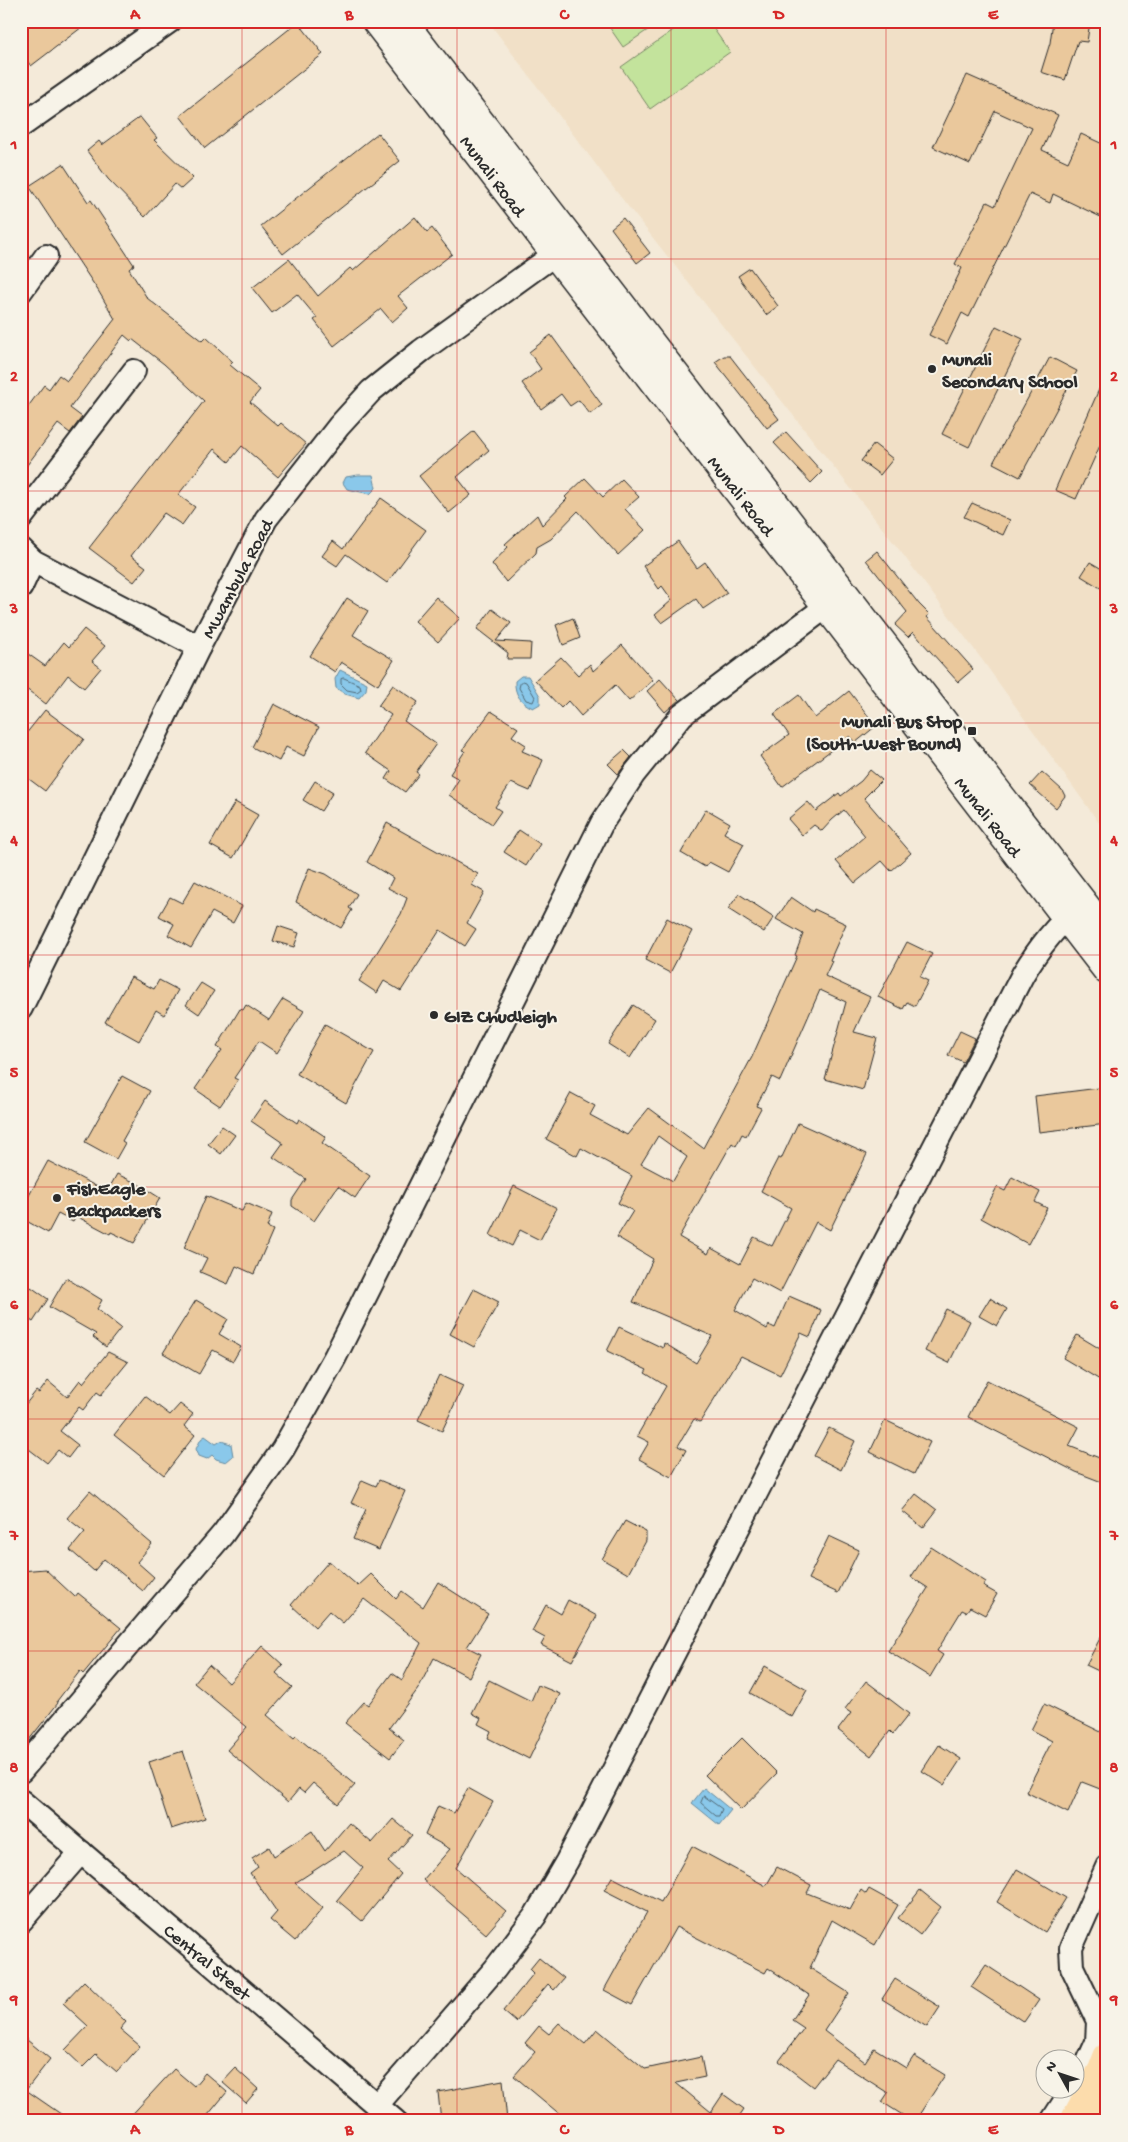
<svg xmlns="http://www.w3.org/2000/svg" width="1128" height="2142" font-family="'Gochi Hand',sans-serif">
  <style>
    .built { fill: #f1e0c7 }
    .green { fill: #c3e39c; stroke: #778764 }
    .water { fill: #8ac8ea; stroke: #64899e }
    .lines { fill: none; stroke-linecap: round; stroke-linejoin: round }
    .shore { stroke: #516a77; stroke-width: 1 }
    .building { fill: #eac89c; stroke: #2b2b2b; fill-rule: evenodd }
    .street-casing { stroke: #2b2b2b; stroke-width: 26 }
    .secondary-casing { stroke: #2b2b2b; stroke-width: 31 }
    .primary-casing { stroke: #2b2b2b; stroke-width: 31 }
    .street { stroke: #f7f3e8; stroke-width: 22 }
    .secondary { stroke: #f7f3e8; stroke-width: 28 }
    .primary { stroke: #fcdcac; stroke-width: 28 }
    .grid { fill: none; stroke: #d62828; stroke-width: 1; stroke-opacity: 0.55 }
    .poi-dot { fill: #2b2b2b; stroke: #f7f3e8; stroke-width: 2 }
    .labels { text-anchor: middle; stroke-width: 4; stroke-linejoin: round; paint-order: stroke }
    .street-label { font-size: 19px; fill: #2b2b2b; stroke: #f7f3e8 }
    .poi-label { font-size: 19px; font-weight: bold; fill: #2b2b2b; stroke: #f7f3e8; text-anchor: start }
    .neatline { fill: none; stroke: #d62828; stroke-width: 2 }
    .grid-label { font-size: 16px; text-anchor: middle; font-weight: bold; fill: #d62828 }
  </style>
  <rect width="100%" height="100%" fill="#f4ead9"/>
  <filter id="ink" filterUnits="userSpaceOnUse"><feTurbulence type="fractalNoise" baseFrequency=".02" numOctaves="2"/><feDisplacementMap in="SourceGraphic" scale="10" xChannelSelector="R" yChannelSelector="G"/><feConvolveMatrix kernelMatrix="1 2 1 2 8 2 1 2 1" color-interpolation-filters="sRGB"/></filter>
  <g filter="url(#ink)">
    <polygon class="built" points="488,21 1107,21 1107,834 983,661 901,552 612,186"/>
    <g class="green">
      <polygon points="605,21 661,21 623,47"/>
      <polygon points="686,21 708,21 730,52 650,109 621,67"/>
    </g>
    <g class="water">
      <polygon points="358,475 373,475 376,488 370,494 347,489 343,483 346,477"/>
      <polygon points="340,670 367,683 366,690 359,698 345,694 336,688 335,679"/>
      <path d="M 521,676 L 528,676 L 540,696 L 540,704 L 533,708 C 521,703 514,694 515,681 Z"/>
      <polygon points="205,1436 216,1444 221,1441 231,1444 233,1456 226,1462 216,1459 212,1455 207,1459 199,1456 196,1449 201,1439"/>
      <polygon points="704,1788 731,1810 719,1825 692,1803"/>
    </g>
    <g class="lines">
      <g class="shore">
        <polygon points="344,678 360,685 361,689 357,692 347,690 341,684 341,679"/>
        <polygon points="523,681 526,682 535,697 533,702 526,700 519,688 520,684"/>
        <polygon points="704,1796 722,1809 719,1816 716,1816 701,1803"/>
      </g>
    </g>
    <g class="building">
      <polygon points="21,21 90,21 31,66 21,53"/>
      <polygon points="1053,21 1090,21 1087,42 1078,41 1065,80 1041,72 1050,43"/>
      <polygon points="298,22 323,54 205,148 180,116"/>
      <polygon points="967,75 1058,115 1042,150 1068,162 1081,134 1107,146 1107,220 1053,194 1050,203 1030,194 969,317 962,313 947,344 929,335 962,268 955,264 987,202 995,206 1032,128 995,111 970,164 933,147"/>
      <polygon points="140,117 157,138 154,140 193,178 181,189 175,184 145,217 108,179 87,151 99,141 102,145"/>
      <polygon points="378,133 400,161 283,254 261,226"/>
      <polygon points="63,164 88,202 91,200 134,265 129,269 147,298 202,341 206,337 233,362 230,365 260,390 250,402 278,426 281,423 306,444 278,477 242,446 229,462 214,449 178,495 195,507 182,525 164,513 131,556 146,567 134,582 89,548 204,401 164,364 132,339 131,341 124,335 70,408 82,417 70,433 58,424 21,473 21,416 44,385 49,389 59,375 67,381 115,319 99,292 29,186"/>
      <polygon points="415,217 427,232 432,228 452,254 398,296 408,308 392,322 381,309 334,346 314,320 317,318 297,294 272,313 252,288 289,259 318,296 350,268 353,271"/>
      <polygon points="623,218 650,253 637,263 611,228"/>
      <polygon points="750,268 778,306 766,315 738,276"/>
      <polygon points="996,326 1023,339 969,447 942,434"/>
      <polygon points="551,335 602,405 590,414 579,400 570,406 561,394 541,409 522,383 541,369 529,352"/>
      <polygon points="724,356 730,356 779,419 767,428 715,362"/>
      <polygon points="1050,357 1077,371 1020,477 993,463"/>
      <polygon points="1107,371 1107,430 1076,499 1055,490"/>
      <polygon points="474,431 489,450 457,477 471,495 449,513 419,476"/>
      <polygon points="786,432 822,472 811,483 774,443"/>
      <polygon points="874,444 893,459 880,475 861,461"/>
      <polygon points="585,478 603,497 622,479 639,497 625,509 645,530 618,555 578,511 551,539 537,547 536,553 506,582 492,564 508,547 505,544 537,515 542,525 567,499 565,497"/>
      <polygon points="381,498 426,530 387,583 346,554 337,566 322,556 333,541 343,549"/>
      <polygon points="972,503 1010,520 1003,535 964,517"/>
      <polygon points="678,541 697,568 705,562 727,593 703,609 696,599 662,623 655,615 672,600 662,586 659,589 643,566"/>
      <polygon points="877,551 919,604 929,614 927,617 973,669 958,682 913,632 908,637 895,625 907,612 866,560"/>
      <polygon points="1090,562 1107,572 1107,592 1081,576"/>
      <polygon points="436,597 460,618 438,642 415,621"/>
      <polygon points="347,598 368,611 353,635 394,660 378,685 341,662 335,672 310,656"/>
      <polygon points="492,609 511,623 496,641 531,643 530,659 507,659 508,653 477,629"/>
      <polygon points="573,618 580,638 563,645 556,625"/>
      <polygon points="84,629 105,646 92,661 101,668 84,688 68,675 46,704 21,685 21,649 45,666 64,642 69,647"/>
      <polygon points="622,645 653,680 629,701 615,685 581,716 568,701 561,708 535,680 561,657 578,675 590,664 593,671"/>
      <polygon points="660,679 679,700 665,712 647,691"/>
      <polygon points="393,685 418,702 404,721 436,744 416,772 419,774 405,792 386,779 391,771 365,753 391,715 378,706"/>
      <polygon points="849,691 876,726 855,743 850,736 782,787 760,756 789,735 774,714 799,695 815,718"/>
      <polygon points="274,704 319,727 304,756 286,747 279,761 252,747"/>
      <polygon points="45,710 84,739 45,791 21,773 21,740"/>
      <polygon points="491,711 518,728 512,736 526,745 522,751 543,760 530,791 511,783 495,807 501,811 492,824 449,795 459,779 450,774 465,751 462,750"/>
      <polygon points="624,750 631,757 618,774 608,764"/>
      <polygon points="870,770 882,780 864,798 911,853 891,871 882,861 855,883 836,861 865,836 844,810 832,820 822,831 814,825 802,835 788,819 808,802 816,811 839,793 841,796 861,781"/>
      <polygon points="1042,772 1062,790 1065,796 1056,808 1030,785"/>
      <polygon points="315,781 333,792 321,811 303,800"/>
      <polygon points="235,802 258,815 233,858 210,845"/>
      <polygon points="706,809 730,823 724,833 744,844 728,872 709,862 705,867 681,853"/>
      <polygon points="387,823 478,874 472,885 484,892 467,923 476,929 465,946 440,930 401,991 384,981 377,993 359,981 401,914 407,898 388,888 393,878 367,862"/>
      <polygon points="519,830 540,844 526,866 504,852"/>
      <polygon points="309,868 326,874 357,894 349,908 352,910 341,928 296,902"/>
      <polygon points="195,881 242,906 233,923 212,912 191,948 168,935 174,924 159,916 170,897 182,903"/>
      <polygon points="739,894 774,917 764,932 728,909"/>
      <path d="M 791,897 L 813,912 L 814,909 L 846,924 L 830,960 L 832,961 L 825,976 L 870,997 L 854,1032 L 877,1038 L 863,1090 L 825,1079 L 846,1002 L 820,990 L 780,1081 L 772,1077 L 756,1106 L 761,1108 L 746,1136 L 742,1134 L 736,1146 L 732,1143 L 679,1237 L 708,1254 L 711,1248 L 740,1264 L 754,1237 L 772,1246 L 791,1208 L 761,1191 L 778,1158 L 781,1159 L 798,1123 L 867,1154 L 830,1230 L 816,1222 L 780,1293 L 752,1278 L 735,1310 L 767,1329 L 769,1325 L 775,1328 L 789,1296 L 821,1310 L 810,1337 L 801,1333 L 780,1375 L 741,1356 L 700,1422 L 694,1419 L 678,1446 L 686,1450 L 671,1477 L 639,1459 L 649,1442 L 637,1436 L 666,1386 L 645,1373 L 647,1370 L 607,1351 L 619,1327 L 663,1348 L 664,1343 L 696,1363 L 712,1336 L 633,1302 L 653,1259 L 617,1237 L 633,1211 L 618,1203 L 632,1176 L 581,1148 L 577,1156 L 546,1139 L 571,1093 L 595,1106 L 590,1115 L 627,1135 L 649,1108 L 703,1148 L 752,1057 L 797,956 L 795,955 L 803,934 L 776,919 ZM 658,1136 L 687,1157 L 673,1181 L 641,1164 Z"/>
      <polygon points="667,918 692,931 670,973 645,960"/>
      <polygon points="278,926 299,933 294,947 273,941"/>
      <polygon points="907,942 932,954 920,977 928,981 915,1006 907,1002 903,1009 878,997"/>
      <polygon points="131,977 154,989 159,980 178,990 164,1015 156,1010 139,1041 105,1022"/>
      <polygon points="201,983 214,991 199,1014 186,1005"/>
      <polygon points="283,999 304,1011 277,1053 259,1041 234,1078 238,1080 220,1106 195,1089 222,1050 217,1047 240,1009 243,1010 246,1005 269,1020"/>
      <polygon points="633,1005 655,1019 630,1058 608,1044"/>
      <polygon points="325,1024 374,1052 346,1103 297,1074"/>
      <polygon points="960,1031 975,1038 963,1062 948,1055"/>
      <polygon points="122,1076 150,1091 122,1141 125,1143 116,1159 85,1142"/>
      <polygon points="1107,1087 1107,1124 1039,1132 1035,1096"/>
      <polygon points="265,1101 297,1123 299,1119 326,1137 322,1143 370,1176 355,1198 338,1186 314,1221 292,1206 292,1200 306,1179 273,1157 283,1143 251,1121"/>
      <polygon points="222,1126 235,1135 221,1154 208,1144"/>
      <polygon points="48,1161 107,1192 117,1174 138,1184 160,1198 134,1243 111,1232 110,1234 76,1216 73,1222 58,1214 48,1233 21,1218 21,1210"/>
      <polygon points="1012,1177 1040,1192 1035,1202 1047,1208 1028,1244 981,1218 997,1187 1005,1191"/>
      <polygon points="514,1186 557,1208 540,1240 520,1230 512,1246 490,1235"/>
      <polygon points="206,1196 242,1211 246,1203 272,1214 267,1227 273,1230 254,1274 236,1266 228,1284 200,1272 207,1258 184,1248"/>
      <polygon points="66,1278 102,1300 97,1309 121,1328 106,1347 93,1337 96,1334 49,1307"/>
      <polygon points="21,1285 29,1289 31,1287 48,1299 33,1322 21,1314"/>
      <polygon points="474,1289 499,1302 474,1347 450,1334"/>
      <polygon points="990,1298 1007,1309 997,1326 979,1316"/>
      <polygon points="196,1300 228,1319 219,1334 241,1347 233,1361 213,1350 199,1374 163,1353"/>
      <polygon points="946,1309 970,1321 949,1363 925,1351"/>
      <polygon points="1077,1335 1107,1353 1107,1369 1100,1380 1063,1358"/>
      <polygon points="108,1352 128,1362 101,1395 97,1392 83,1410 79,1407 60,1431 78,1445 68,1458 58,1450 47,1463 21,1443 21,1410 36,1391 39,1393 48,1381 67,1397 80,1380 83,1383"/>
      <polygon points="439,1375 463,1386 442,1431 418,1420"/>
      <polygon points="987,1380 1079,1427 1069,1446 1107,1461 1107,1484 1076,1472 968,1417"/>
      <polygon points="145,1396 170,1415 180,1404 193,1414 184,1426 195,1435 164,1475 114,1435"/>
      <polygon points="885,1420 930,1442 914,1474 870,1452"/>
      <polygon points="829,1428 855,1441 841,1470 814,1456"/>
      <polygon points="362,1480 376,1486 379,1480 405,1491 379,1550 353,1539 366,1509 351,1503"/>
      <polygon points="90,1491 152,1544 137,1562 154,1577 143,1591 104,1559 94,1571 70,1550 85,1532 67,1518"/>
      <polygon points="916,1494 937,1510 923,1528 902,1511"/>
      <polygon points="625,1521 646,1532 646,1541 628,1574 602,1559"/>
      <polygon points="829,1536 859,1550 838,1593 808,1579"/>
      <polygon points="931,1547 986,1582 983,1586 997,1594 985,1615 970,1607 966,1612 962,1610 937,1651 943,1655 930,1677 888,1651 928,1588 911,1577"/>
      <polygon points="329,1561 358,1586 371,1574 396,1599 402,1591 423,1607 438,1582 488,1614 467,1647 481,1654 469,1677 434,1658 418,1689 389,1728 404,1740 390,1758 345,1723 364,1702 368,1705 392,1673 402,1680 421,1643 364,1599 343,1623 329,1611 315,1627 291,1605"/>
      <polygon points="45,1569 75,1597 78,1593 121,1628 83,1674 80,1671 57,1701 58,1703 21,1750 21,1571"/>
      <polygon points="568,1600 597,1616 572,1661 541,1645 545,1638 532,1631 546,1605 561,1614"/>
      <polygon points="1107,1625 1107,1675 1086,1665"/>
      <polygon points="262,1646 283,1665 276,1673 292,1687 267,1715 294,1738 296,1736 355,1785 338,1804 313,1783 304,1793 299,1789 288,1802 227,1750 247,1727 194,1683 209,1665 229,1683"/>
      <polygon points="765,1666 807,1690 792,1717 750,1693"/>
      <polygon points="489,1680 531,1701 538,1685 560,1694 529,1759 488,1738 491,1731 478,1724 481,1718 472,1713"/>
      <polygon points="866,1681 909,1714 893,1734 890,1731 871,1756 838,1730 851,1713 845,1709"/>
      <polygon points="1044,1704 1103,1733 1107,1743 1107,1775 1100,1789 1082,1782 1068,1813 1026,1792 1052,1741 1031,1730"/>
      <polygon points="742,1738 777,1773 741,1810 705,1775"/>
      <polygon points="939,1745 961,1759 944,1785 922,1771"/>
      <polygon points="183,1751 205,1818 171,1829 149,1762"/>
      <polygon points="468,1788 493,1802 456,1868 506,1911 486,1934 423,1880 450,1849 425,1835 438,1806 454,1813"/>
      <polygon points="393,1819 412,1835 388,1862 401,1874 362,1921 337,1900 363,1868 344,1851 295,1883 323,1908 295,1941 270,1920 277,1912 250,1873 258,1867 252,1858 269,1847 274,1856 312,1831 325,1851 349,1823 372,1843"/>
      <polygon points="692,1846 766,1886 777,1867 811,1885 807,1893 850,1910 861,1890 866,1894 869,1889 898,1905 875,1945 832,1920 810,1968 849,1993 824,2031 865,2062 874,2048 906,2068 914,2056 945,2075 915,2121 912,2121 882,2102 888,2093 835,2059 813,2087 779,2061 804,2028 792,2020 809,1995 768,1968 765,1973 676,1927 632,2005 604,1990 647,1912 604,1890 612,1877 661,1902"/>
      <polygon points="1017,1869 1066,1898 1045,1932 997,1902"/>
      <polygon points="920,1890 941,1907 920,1935 898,1918"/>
      <polygon points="539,1958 564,1978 554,1990 548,1984 516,2022 503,2011 534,1973 530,1969"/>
      <polygon points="986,1965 1039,2000 1024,2022 971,1987"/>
      <polygon points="895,1979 940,2007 927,2027 882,1999"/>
      <polygon points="84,1981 126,2022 120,2029 140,2046 117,2072 96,2054 83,2067 65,2050 88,2026 63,2003"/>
      <polygon points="559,2023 585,2044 597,2029 645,2069 701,2057 705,2077 676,2083 711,2112 723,2094 744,2109 736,2121 568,2121 514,2076 535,2052 525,2043 539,2026 549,2034"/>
      <polygon points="21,2035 50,2059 26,2090 71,2121 21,2121"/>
      <polygon points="235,2068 258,2089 246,2103 222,2082"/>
      <polygon points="174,2069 194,2086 205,2073 227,2092 203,2121 126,2121"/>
      <polygon points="503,2080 507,2121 441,2121 438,2092"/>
    </g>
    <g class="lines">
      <defs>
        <g id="street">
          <polyline points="21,126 170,21"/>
          <polyline points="21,291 46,256"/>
          <polyline points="21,518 134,371"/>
          <polyline points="21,549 33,561 199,647"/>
          <polyline points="21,587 33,561"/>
          <polyline points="21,1008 199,647 266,519 339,426 371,391 421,351 569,244"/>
          <polyline points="21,1771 223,1534 283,1449 335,1357 602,823 634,774 682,715 839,597"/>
          <polyline points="21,1801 395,2121"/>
          <polyline points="21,1921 81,1852"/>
          <polyline points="1076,2083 1087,2064 1097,2042 1098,2021 1072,1967 1071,1948 1107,1867"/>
          <path d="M 377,2105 L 495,1969 L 535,1916 L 567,1861 L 1023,974 C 1038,949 1056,926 1078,907"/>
          <polyline points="1052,2121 1072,2090"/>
        </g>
        <g id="secondary">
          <polyline points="376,21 1107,970"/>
          <polyline points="402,21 1107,934"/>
        </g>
        <g id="primary">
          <polyline points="1074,2121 1102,2070 1107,2057"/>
          <polyline points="1097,2121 1107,2099"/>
        </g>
      </defs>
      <use href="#street" class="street-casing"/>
      <use href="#secondary" class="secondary-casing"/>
      <use href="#primary" class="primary-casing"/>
      <use href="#street" class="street"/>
      <use href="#secondary" class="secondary"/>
      <use href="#primary" class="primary"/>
    </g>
  </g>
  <path class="grid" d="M 242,21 L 242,2121M 457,21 L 457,2121M 671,21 L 671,2121M 886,21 L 886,2121M 21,259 L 1107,259M 21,491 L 1107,491M 21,723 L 1107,723M 21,955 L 1107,955M 21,1187 L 1107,1187M 21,1419 L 1107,1419M 21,1651 L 1107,1651M 21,1883 L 1107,1883"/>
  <g class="poi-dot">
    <circle cx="932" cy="369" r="5"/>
    <rect x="967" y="726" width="10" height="10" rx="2.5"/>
    <circle cx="434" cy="1015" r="5"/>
    <circle cx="57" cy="1198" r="5"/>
  </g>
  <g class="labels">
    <g class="street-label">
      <text transform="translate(494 175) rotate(53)" y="7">Munali Road</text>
      <text transform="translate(742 495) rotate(52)" y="7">Munali Road</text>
      <text transform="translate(236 578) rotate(-62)" y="7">Mwambula Road</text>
      <text transform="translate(989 816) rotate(52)" y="7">Munali Road</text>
      <text transform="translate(208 1961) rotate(40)" y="7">Central Steet</text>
    </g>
    <g class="poi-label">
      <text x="942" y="365">Munali<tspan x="942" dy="22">Secondary School</tspan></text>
      <text x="962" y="727" text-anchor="end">Munali Bus Stop<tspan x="962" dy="22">(South-West Bound)</tspan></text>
      <text x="444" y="1022">GIZ Chudleigh</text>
      <text x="67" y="1194">FishEagle<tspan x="67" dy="22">Backpackers</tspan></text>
    </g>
  </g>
  <rect width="1128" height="2142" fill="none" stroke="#f7f3e8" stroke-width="55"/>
  <g transform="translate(1060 2074) rotate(310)"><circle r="24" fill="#f7f3e8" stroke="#a5a39c"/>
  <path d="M0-4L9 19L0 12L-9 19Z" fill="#2b2b2b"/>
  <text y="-8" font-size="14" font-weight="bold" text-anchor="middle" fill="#2b2b2b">N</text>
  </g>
  <rect x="28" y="28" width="1072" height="2086" class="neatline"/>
  <g class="grid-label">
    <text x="135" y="19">A</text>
    <text x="349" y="19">B</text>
    <text x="564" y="19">C</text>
    <text x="779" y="19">D</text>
    <text x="993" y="19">E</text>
    <text x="14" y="149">1</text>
    <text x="1114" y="149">1</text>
    <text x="14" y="381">2</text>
    <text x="1114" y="381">2</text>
    <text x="14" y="613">3</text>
    <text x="1114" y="613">3</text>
    <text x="14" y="845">4</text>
    <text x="1114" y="845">4</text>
    <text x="14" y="1077">5</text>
    <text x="1114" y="1077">5</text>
    <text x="14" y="1309">6</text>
    <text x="1114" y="1309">6</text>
    <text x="14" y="1540">7</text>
    <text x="1114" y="1540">7</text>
    <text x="14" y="1772">8</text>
    <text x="1114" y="1772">8</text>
    <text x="14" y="2004">9</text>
    <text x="1114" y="2004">9</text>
    <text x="135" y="2134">A</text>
    <text x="349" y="2134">B</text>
    <text x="564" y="2134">C</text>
    <text x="779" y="2134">D</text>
    <text x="993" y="2134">E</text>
  </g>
</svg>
